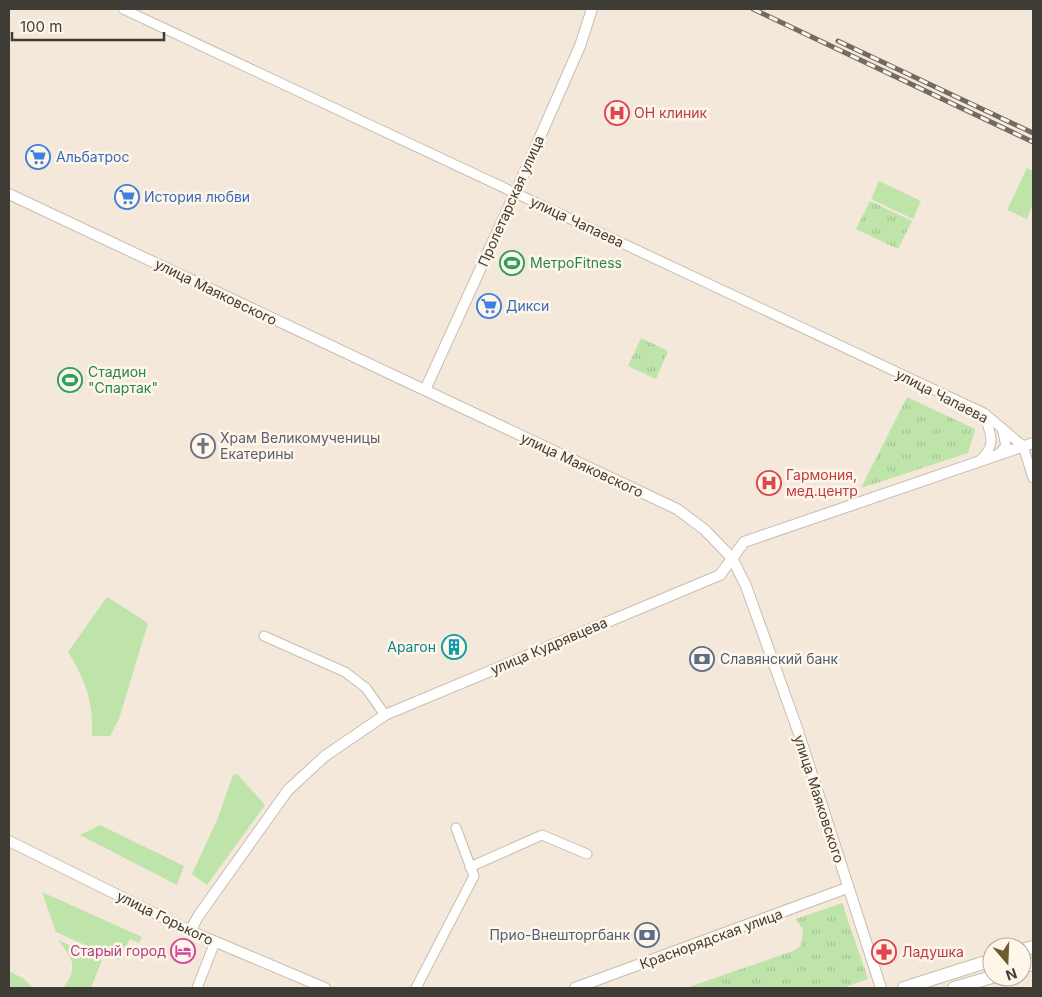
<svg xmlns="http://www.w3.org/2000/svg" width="1042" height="997" font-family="Inter,sans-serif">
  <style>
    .green { fill: #bee4aa }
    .park { fill: url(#park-tufts) }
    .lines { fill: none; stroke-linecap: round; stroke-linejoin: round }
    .minor-casing { stroke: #c8beb0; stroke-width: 11 }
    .tertiary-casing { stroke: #c8beb0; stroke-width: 12 }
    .primary-casing { stroke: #c8beb0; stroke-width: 14 }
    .minor { stroke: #fff; stroke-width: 9 }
    .tertiary { stroke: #fff; stroke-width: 10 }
    .primary { stroke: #fff; stroke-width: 12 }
    .rail-casing { stroke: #716b63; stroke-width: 5 }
    .rail { stroke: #fff6ea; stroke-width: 3; stroke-dasharray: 9; stroke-linecap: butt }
    .labels { text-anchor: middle; stroke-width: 5; stroke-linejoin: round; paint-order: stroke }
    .health-label { font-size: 14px; fill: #be3a42; stroke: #fff6ea; text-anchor: start }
    .shop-label { font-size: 14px; fill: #366cbe; stroke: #fff6ea; text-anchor: start }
    .street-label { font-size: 14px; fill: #3f3b35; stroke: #fff6ea }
    .leisure-label { font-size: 14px; fill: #27864d; stroke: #fff6ea; text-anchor: start }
    .worship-label { font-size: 14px; fill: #5b616d; stroke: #fff6ea; text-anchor: start }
    .culture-label { font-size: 14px; fill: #0d838f; stroke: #fff6ea; text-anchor: end }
    .service-label { font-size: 14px; fill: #4e5e75; stroke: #fff6ea; text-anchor: start }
    .hotel-label { font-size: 14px; fill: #b23c85; stroke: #fff6ea; text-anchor: end }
  </style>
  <defs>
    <pattern id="park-tufts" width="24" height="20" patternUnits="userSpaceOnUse" patternTransform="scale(1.25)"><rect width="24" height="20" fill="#bee4aa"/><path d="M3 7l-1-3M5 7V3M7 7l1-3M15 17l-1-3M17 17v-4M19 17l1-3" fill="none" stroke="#a4c493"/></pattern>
  </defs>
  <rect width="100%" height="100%" fill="#f3e8da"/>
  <g class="green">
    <polygon points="1027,168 1033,171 1033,204 1027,219 1007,210"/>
    <polygon points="879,181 921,201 913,219 871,199"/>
    <path d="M 107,597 L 148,623 L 119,719 L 110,736 L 92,736 C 94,704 85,678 68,652 Z"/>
    <polygon points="237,774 265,805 207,885 192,874 217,820 233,775"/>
    <polygon points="100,825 184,866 177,885 80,835"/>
    <polygon points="42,892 142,937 139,943 130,939 119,960 56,932"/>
    <path d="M 58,940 L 102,960 L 91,988 L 63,988 C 79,969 73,958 58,940 Z"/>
    <polygon points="9,971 24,979 33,988 9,988"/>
  </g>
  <g class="park">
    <polygon points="870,201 912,221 898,249 856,229"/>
    <polygon points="641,338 668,351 656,379 628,366"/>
    <polygon points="907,397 975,429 968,453 861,488"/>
    <polygon points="842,903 868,979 843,988 686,988 793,951 801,946 803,930 796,919"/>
  </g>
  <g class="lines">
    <defs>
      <g id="minor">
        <polyline points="123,9 984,413 1023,446 1033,478"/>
        <polyline points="998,455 1006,446 1002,428"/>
        <path d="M 980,460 C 998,444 990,433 984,414"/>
        <polyline points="264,636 345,672 366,688 385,715"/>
        <polyline points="470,867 542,835 587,854"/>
        <polyline points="197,988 215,942"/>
        <polyline points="416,988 474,876 456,828"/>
      </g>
      <g id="tertiary">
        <polyline points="9,194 677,509 705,530 732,558 746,586 798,731 881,988"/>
        <polyline points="425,390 521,180 580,46 592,9"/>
        <polyline points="9,841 190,931 325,988"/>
        <polyline points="190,931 199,915 288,790 325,756 385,715 720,575 744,542 1033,443"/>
        <polyline points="575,988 847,888"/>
      </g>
      <g id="primary">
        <polyline points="1022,950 1033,947"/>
        <polyline points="1022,967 1033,964"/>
        <polyline points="904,988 992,960"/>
        <polyline points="954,988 992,977"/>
      </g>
    </defs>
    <use href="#minor" class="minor-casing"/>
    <use href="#tertiary" class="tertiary-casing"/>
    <use href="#primary" class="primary-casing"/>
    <use href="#minor" class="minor"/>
    <use href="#tertiary" class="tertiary"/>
    <use href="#primary" class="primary"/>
    <defs>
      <g id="rail">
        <polyline points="753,9 1033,142"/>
        <polyline points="838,41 1033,133"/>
      </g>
    </defs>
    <use href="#rail" class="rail-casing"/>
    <use href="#rail" class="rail"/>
  </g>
  <defs>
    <symbol id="hospital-ring" viewBox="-11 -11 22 22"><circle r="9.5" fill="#fff6ea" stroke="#e0444e" stroke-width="1.5"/><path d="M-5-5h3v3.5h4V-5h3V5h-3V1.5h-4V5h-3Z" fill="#e0444e"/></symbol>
    <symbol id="supermarket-ring" viewBox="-11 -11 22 22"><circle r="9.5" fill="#fff6ea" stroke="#3f7fe0" stroke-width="1.5"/><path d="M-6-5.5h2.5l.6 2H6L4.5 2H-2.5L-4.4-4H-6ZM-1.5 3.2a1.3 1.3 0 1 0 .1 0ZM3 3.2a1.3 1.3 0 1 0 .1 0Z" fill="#3f7fe0"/></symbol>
    <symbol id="stadium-ring" viewBox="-11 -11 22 22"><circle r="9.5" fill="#fff6ea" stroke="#2e9e5b" stroke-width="1.5"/><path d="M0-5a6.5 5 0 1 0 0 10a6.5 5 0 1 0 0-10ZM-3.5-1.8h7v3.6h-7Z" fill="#2e9e5b"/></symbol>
    <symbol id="church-ring" viewBox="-11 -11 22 22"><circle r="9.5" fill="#fff6ea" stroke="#6b7280" stroke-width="1.5"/><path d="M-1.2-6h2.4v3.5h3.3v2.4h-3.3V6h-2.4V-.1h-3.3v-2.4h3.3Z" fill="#6b7280"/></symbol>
    <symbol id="building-ring" viewBox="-11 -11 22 22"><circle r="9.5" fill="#fff6ea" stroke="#0f9aa8" stroke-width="1.5"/><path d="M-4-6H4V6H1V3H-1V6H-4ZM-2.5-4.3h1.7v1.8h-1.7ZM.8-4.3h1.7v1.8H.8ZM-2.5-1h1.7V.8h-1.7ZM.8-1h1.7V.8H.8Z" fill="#0f9aa8"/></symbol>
    <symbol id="bank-ring" viewBox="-11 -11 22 22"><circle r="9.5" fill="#fff6ea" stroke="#5c6f8a" stroke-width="1.5"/><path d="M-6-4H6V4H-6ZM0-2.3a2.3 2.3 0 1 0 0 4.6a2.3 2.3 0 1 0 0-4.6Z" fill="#5c6f8a"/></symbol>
    <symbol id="hotel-ring" viewBox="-11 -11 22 22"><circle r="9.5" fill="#fff6ea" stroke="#d1479c" stroke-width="1.5"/><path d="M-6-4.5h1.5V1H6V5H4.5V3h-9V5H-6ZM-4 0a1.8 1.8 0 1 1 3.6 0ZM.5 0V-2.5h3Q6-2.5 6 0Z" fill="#d1479c"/></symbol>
    <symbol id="pharmacy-ring" viewBox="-11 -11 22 22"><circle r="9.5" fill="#fff6ea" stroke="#e0444e" stroke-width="1.5"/><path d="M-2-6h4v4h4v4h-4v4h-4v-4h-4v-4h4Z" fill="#e0444e"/></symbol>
  </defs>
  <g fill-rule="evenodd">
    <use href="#hospital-ring" x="603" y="99" width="28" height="28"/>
    <use href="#supermarket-ring" x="24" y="143" width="28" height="28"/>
    <use href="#supermarket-ring" x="113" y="183" width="28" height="28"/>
    <use href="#stadium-ring" x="498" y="249" width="28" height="28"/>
    <use href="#supermarket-ring" x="475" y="292" width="28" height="28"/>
    <use href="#stadium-ring" x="56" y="366" width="28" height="28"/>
    <use href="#church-ring" x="189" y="432" width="28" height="28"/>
    <use href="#hospital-ring" x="755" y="469" width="28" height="28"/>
    <use href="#building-ring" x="440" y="633" width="28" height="28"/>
    <use href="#bank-ring" x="688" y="645" width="28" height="28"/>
    <use href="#bank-ring" x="633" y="921" width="28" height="28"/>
    <use href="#hotel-ring" x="169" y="937" width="28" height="28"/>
    <use href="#pharmacy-ring" x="870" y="938" width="28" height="28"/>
  </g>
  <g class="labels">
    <g class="health-label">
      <text x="634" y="118">ОН клиник</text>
      <text x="786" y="480">Гармония,<tspan x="786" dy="16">мед.центр</tspan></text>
      <text x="902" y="957">Ладушка</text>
    </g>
    <g class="shop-label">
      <text x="56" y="162">Альбатрос</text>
      <text x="144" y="202">История любви</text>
      <text x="506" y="311">Дикси</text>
    </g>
    <g class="street-label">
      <text transform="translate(511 201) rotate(-66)" y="5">Пролетарская улица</text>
      <text transform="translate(577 222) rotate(25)" y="5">улица Чапаева</text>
      <text transform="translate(216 292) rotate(26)" y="5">улица Маяковского</text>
      <text transform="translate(942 396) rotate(27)" y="5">улица Чапаева</text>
      <text transform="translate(582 465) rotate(25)" y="5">улица Маяковского</text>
      <text transform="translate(549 646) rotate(-23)" y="5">улица Кудрявцева</text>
      <text transform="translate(819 799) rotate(72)" y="5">улица Маяковского</text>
      <text transform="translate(165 918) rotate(26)" y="5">улица Горького</text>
      <text transform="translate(711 939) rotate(-20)" y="5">Краснорядская улица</text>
    </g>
    <g class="leisure-label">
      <text x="530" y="268">МетроFitness</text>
      <text x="88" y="377">Стадион<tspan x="88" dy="16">"Спартак"</tspan></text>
    </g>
    <g class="worship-label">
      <text x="220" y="443">Храм Великомученицы<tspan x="220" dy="16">Екатерины</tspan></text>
    </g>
    <g class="culture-label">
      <text x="436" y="652">Арагон</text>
    </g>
    <g class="service-label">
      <text x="720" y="664">Славянский банк</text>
      <text x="630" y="940" text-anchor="end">Прио-Внешторгбанк</text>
    </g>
    <g class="hotel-label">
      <text x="166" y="956">Старый город</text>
    </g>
  </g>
  <rect width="1042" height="997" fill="none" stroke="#3f3b35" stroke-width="20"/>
  <g transform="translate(1007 962) rotate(161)"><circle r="24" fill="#fff6ea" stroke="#b2aba2"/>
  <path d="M0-4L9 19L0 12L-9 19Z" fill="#6e5c2a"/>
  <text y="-8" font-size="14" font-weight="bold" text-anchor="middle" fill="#3f3b35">N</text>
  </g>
  <path d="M12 32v8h152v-8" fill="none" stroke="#3f3b35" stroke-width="2.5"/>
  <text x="20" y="32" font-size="15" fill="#3f3b35" stroke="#fff6ea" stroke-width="4" paint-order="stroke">100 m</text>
</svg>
